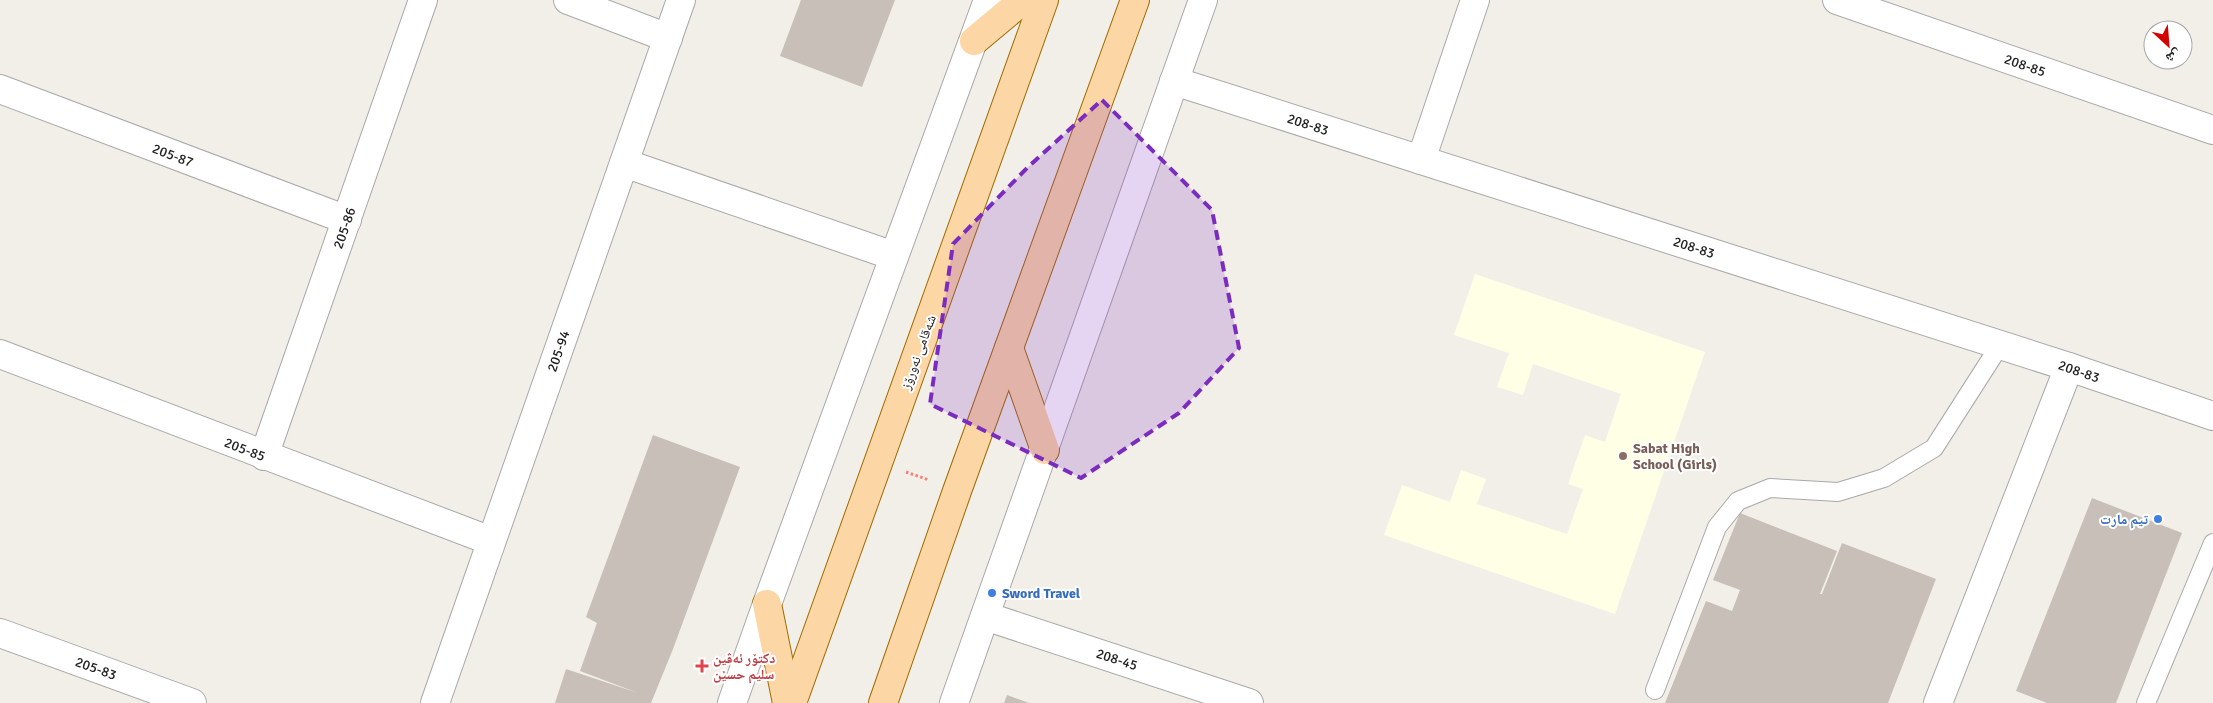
<svg xmlns="http://www.w3.org/2000/svg" width="2213" height="703" font-family="Signika,'Noto Naskh Arabic',sans-serif">
  <style>
    .education { fill: #ffffe5 }
    .building { fill: #c7bfb8 }
    .lines { fill: none; stroke-linecap: round; stroke-linejoin: round }
    .lane-casing { stroke: #a9a9a9; stroke-width: 20 }
    .street-casing { stroke: #a9a9a9; stroke-width: 30 }
    .primary-casing { stroke: #a06b00; stroke-width: 30 }
    .path { stroke: #fa8072; stroke-width: 3; stroke-dasharray: 2.5 2.5; stroke-linecap: butt }
    .lane { stroke: #fff; stroke-width: 18 }
    .street { stroke: #fff; stroke-width: 28 }
    .primary { stroke: #fcd6a4; stroke-width: 28 }
    .marked { fill: #7b2cbf; fill-opacity: 0.2; stroke: #7b2cbf; stroke-width: 4; stroke-dasharray: 10 6; stroke-linejoin: round }
    .education-dot { fill: #8d6e63; stroke: #fff; stroke-width: 2 }
    .shop-dot { fill: #3f7fe0; stroke: #fff; stroke-width: 2 }
    .health-dot { fill: #e0444e; stroke: #fff; stroke-width: 2 }
    .labels { text-anchor: middle; stroke-width: 4; stroke-linejoin: round; paint-order: stroke }
    .street-label { font-size: 14px; fill: #222; stroke: #fff }
    .education-label { font-size: 14px; font-weight: bold; fill: #785e54; stroke: #fff; text-anchor: start }
    .shop-label { font-size: 14px; font-weight: bold; fill: #366cbe; stroke: #fff; text-anchor: end }
    .health-label { font-size: 14px; font-weight: bold; fill: #be3a42; stroke: #fff; text-anchor: start }
  </style>
  <rect width="100%" height="100%" fill="#f2efe9"/>
  <polygon class="education" points="1475,274 1705,352 1615,614 1384,535 1402,485 1450,502 1461,470 1486,479 1477,504 1567,534 1583,489 1568,484 1585,435 1605,442 1621,394 1533,364 1523,395 1497,387 1509,353 1454,335"/>
  <g class="building">
    <polygon points="801,0 895,0 862,87 780,56"/>
    <polygon points="653,435 740,467 673,649 651,703 555,703 566,669 638,693 580,671 597,623 586,617"/>
    <polygon points="2092,498 2182,533 2116,703 2047,703 2016,691"/>
    <polygon points="1740,513 1837,551 1820,594 1822,594 1842,543 1936,579 1888,703 1665,703 1706,601 1732,611 1740,590 1713,580"/>
    <polygon points="1007,695 1029,703 1004,703"/>
  </g>
  <g class="lines">
    <defs>
      <g id="lane">
        <polyline points="1655,690 1717,527 1738,501 1770,488 1838,492 1884,478 1934,448 2000,345"/>
        <polyline points="2146,703 2213,543"/>
      </g>
      <g id="street">
        <polyline points="568,0 668,38"/>
        <polyline points="1837,0 2213,130"/>
        <polyline points="1174,81 2069,367 2213,416"/>
        <polyline points="0,89 347,220"/>
        <polyline points="1421,160 1475,0"/>
        <polyline points="624,163 894,256"/>
        <polyline points="0,354 491,541"/>
        <polyline points="264,456 423,0"/>
        <polyline points="985,616 1249,703"/>
        <polyline points="0,633 192,703"/>
        <polyline points="435,703 681,0"/>
        <polyline points="732,703 767,604 988,0"/>
        <polyline points="954,703 1203,0"/>
        <polyline points="1938,703 2069,367"/>
      </g>
      <g id="primary">
        <polyline points="974,41 1023,0"/>
        <polyline points="1009,348 1045,450"/>
        <polyline points="767,604 787,703"/>
        <polyline points="792,703 1044,0"/>
        <polyline points="883,703 957,491 1135,0"/>
      </g>
    </defs>
    <use href="#lane" class="lane-casing"/>
    <use href="#street" class="street-casing"/>
    <use href="#primary" class="primary-casing"/>
    <polyline class="path" points="906,472 929,480"/>
    <use href="#lane" class="lane"/>
    <use href="#street" class="street"/>
    <use href="#primary" class="primary"/>
  </g>
  <path class="marked" d="M 1102,100 L 1212,210 L 1239,348 L 1179,413 L 1081,478 L 930,404 L 953,244 L 1027,168 Z"/>
  <circle class="education-dot" cx="1623" cy="456" r="5"/>
  <g class="shop-dot">
    <circle cx="2158" cy="519" r="5"/>
    <circle cx="992" cy="593" r="5"/>
  </g>
  <path class="health-dot" d="M699.5 658.5h5v5h5v5h-5v5h-5v-5h-5v-5h5z"/>
  <g class="labels">
    <g class="street-label">
      <text transform="translate(2025 65) rotate(19)" y="5">208-85</text>
      <text transform="translate(1308 124) rotate(18)" y="5">208-83</text>
      <text transform="translate(173 155) rotate(21)" y="5">205-87</text>
      <text transform="translate(344 228) rotate(-71)" y="5">205-86</text>
      <text transform="translate(1694 247) rotate(18)" y="5">208-83</text>
      <text transform="translate(558 351) rotate(-71)" y="5">205-94</text>
      <text transform="translate(918 352) rotate(-70)" y="5">شەقامی نەورۆز</text>
      <text transform="translate(2079 371) rotate(19)" y="5">208-83</text>
      <text transform="translate(245 449) rotate(21)" y="5">205-85</text>
      <text transform="translate(1117 659) rotate(18)" y="5">208-45</text>
      <text transform="translate(96 668) rotate(20)" y="5">205-83</text>
    </g>
    <g class="education-label">
      <text x="1633" y="453">Sabat High<tspan x="1633" dy="16">School (Girls)</tspan></text>
    </g>
    <g class="shop-label">
      <text x="2148" y="524">تيم مارت</text>
      <text x="1002" y="598" text-anchor="start">Sword Travel</text>
    </g>
    <g class="health-label">
      <text x="713" y="663">دکتۆر ئەڤین<tspan x="713" dy="16">سلیم حسێن</tspan></text>
    </g>
  </g>
  <g transform="translate(2168 45) rotate(154)"><circle r="24" fill="#ffffff" stroke="#a7a7a7"/>
  <path d="M0-4L9 19L0 12L-9 19Z" fill="#d40000"/>
  <text y="-8" font-size="14" font-weight="bold" text-anchor="middle" fill="#222222">ش</text>
  </g>
</svg>
